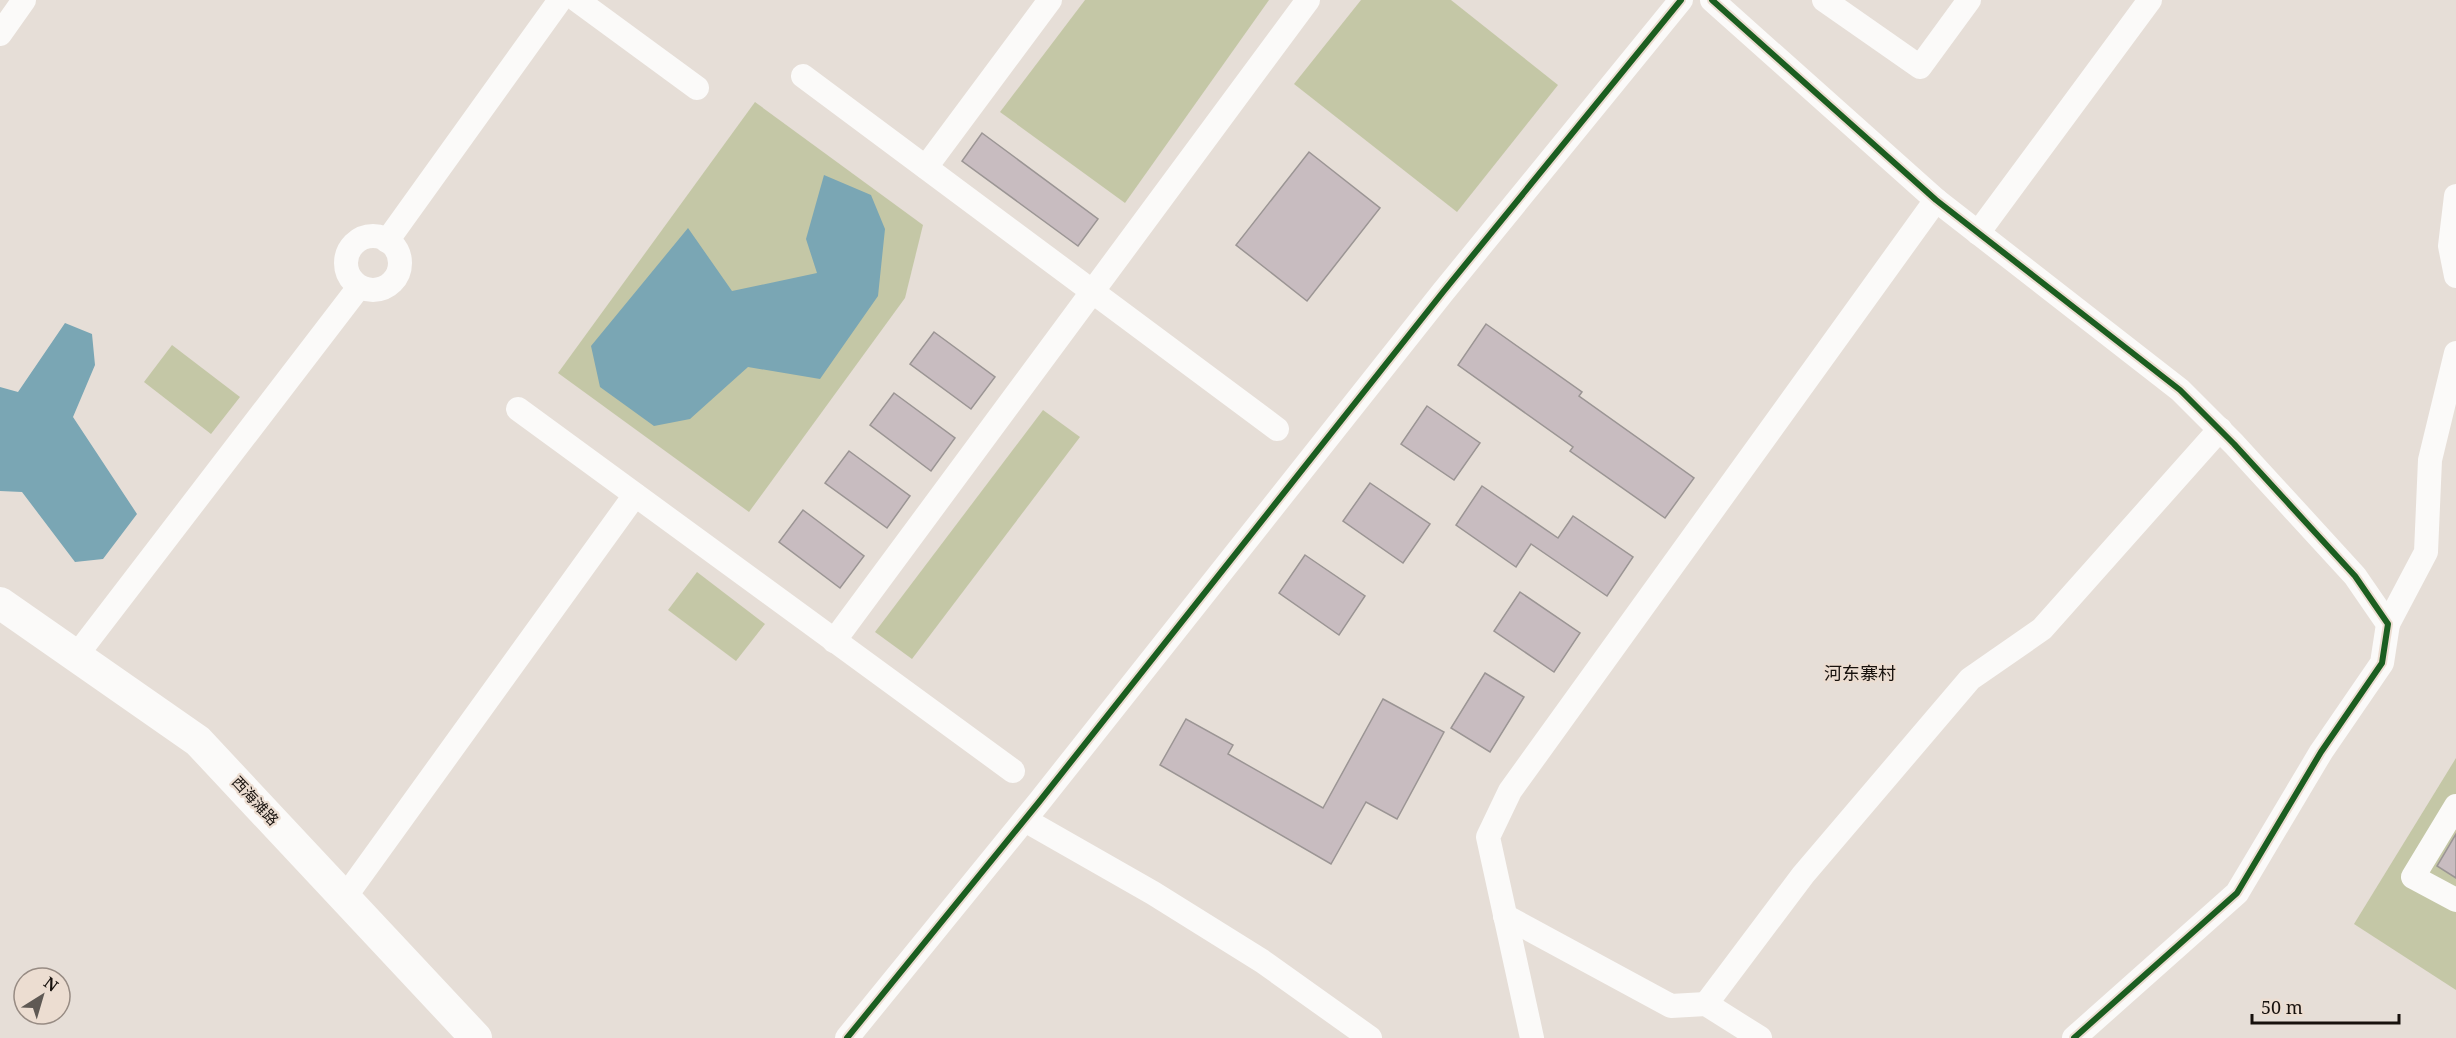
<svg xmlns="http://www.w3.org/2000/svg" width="2456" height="1038" font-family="'Noto Serif','Noto Sans SC',serif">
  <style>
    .green { fill: #c4c7a6 }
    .water { fill: #7aa6b4 }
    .building { fill: #c8bcc0; stroke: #9b9594; stroke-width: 1.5 }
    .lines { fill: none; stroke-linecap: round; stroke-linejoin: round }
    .minor { stroke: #fbfaf9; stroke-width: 24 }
    .major { stroke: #fbfaf9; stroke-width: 32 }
    .cycleway-casing { stroke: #ecddd1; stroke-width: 10 }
    .cycleway { stroke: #1b5e20; stroke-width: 6 }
    .labels { text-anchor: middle; stroke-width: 4.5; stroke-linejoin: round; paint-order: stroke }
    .street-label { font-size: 15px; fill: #17110d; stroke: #ecddd1 }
    .quarter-label { font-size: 18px; fill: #17110d; stroke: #ecddd1 }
  </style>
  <rect width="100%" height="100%" fill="#e6ded7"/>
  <g class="green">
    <polygon points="1085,0 1269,0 1125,203 1000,112"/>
    <polygon points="1361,0 1451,0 1558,85 1457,212 1294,84"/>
    <polygon points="755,102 923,225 905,298 749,512 558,373"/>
    <polygon points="172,345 240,397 211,434 144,382"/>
    <polygon points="1043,410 1080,437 912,659 875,632"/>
    <polygon points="697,572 765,624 736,661 668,610"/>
    <polygon points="2456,758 2456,990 2354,924"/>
  </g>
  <g class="water">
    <polygon points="824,175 871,195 885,229 878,296 820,379 748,367 690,419 654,426 600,387 591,346 688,228 732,291 817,273 806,239"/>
    <polygon points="65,323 92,334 95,365 73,417 137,514 103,559 75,562 22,492 0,491 0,387 18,392"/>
  </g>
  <g class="building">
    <polygon points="982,133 1098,219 1078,246 962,161"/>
    <polygon points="1309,152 1380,208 1307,301 1236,245"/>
    <polygon points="1486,324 1582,392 1579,396 1694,478 1665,518 1570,451 1573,447 1458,365"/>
    <polygon points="934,332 995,377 971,409 910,364"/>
    <polygon points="894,393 955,438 931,471 870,425"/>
    <polygon points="1427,406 1480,443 1454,480 1401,444"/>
    <polygon points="849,451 910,496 887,528 825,483"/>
    <polygon points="1370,483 1430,524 1403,563 1343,521"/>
    <polygon points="1482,486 1558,538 1573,516 1633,557 1607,596 1531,544 1516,567 1456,525"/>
    <polygon points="803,510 864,556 840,588 779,542"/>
    <polygon points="1305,555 1365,596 1339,635 1279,593"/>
    <polygon points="1520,592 1580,633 1554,672 1494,631"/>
    <polygon points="1485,673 1524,697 1490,752 1451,728"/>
    <polygon points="1383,699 1444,732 1397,819 1366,802 1331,864 1160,765 1186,719 1233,745 1228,754 1323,808"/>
    <polygon points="2456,834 2456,878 2437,866"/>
  </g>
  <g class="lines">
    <g class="minor">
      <polyline points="577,0 697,88"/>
      <polyline points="1712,0 1936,200 2180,390 2234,444 2355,576 2388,624 2382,663 2321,752 2237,893 2074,1038"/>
      <polyline points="1824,0 1920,67 1969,0"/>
      <polyline points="0,34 24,0"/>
      <polyline points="803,76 1277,429"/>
      <polyline points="926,167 1050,0"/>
      <polyline points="2456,196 2450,246 2456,276"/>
      <polyline points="1978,233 2150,0"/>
      <circle cx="373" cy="263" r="27"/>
      <polyline points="387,241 560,0"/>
      <polyline points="518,409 1013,771"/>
      <polyline points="2388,624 2426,552 2430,460 2456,353"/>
      <polyline points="834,641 1308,0"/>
      <polyline points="76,656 359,287"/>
      <polyline points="2456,806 2413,877 2456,900"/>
      <polyline points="1025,820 1153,893 1262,961 1370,1038"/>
      <polyline points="345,897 635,495"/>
      <polyline points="1505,916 1671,1006 1706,1004 1760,1038"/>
      <polyline points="1706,1004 1803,875 1970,679 2042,629 2220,429"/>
      <polyline points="847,1038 1039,802 1443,292 1681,0"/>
      <polyline points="1532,1038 1488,837 1510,791 1936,200"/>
    </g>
    <polyline class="major" points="0,603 198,741 476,1038"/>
    <defs>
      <g id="cycleway">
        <polyline points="1712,0 1936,200 2180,390 2234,444 2355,576 2388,624 2382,663 2321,752 2237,893 2074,1038"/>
        <polyline points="847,1038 1039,802 1443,292 1681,0"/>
      </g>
    </defs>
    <use href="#cycleway" class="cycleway-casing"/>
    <use href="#cycleway" class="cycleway"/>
  </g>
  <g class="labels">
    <g class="street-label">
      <text transform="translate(255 801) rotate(47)" y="5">西海滩路</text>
    </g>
    <g class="quarter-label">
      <text x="1860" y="680">河东寨村</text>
    </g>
  </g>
  <g transform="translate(42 996) rotate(37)"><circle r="28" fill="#ecddd1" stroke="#978b83" stroke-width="1.5"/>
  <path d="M0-4.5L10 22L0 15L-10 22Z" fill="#5f5954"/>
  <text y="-9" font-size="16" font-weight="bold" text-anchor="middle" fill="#17110d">N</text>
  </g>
  <path d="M2252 1014v9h147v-9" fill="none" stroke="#17110d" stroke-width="3"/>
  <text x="2261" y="1014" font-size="18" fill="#17110d" stroke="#ecddd1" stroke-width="4.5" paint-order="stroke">50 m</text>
</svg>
